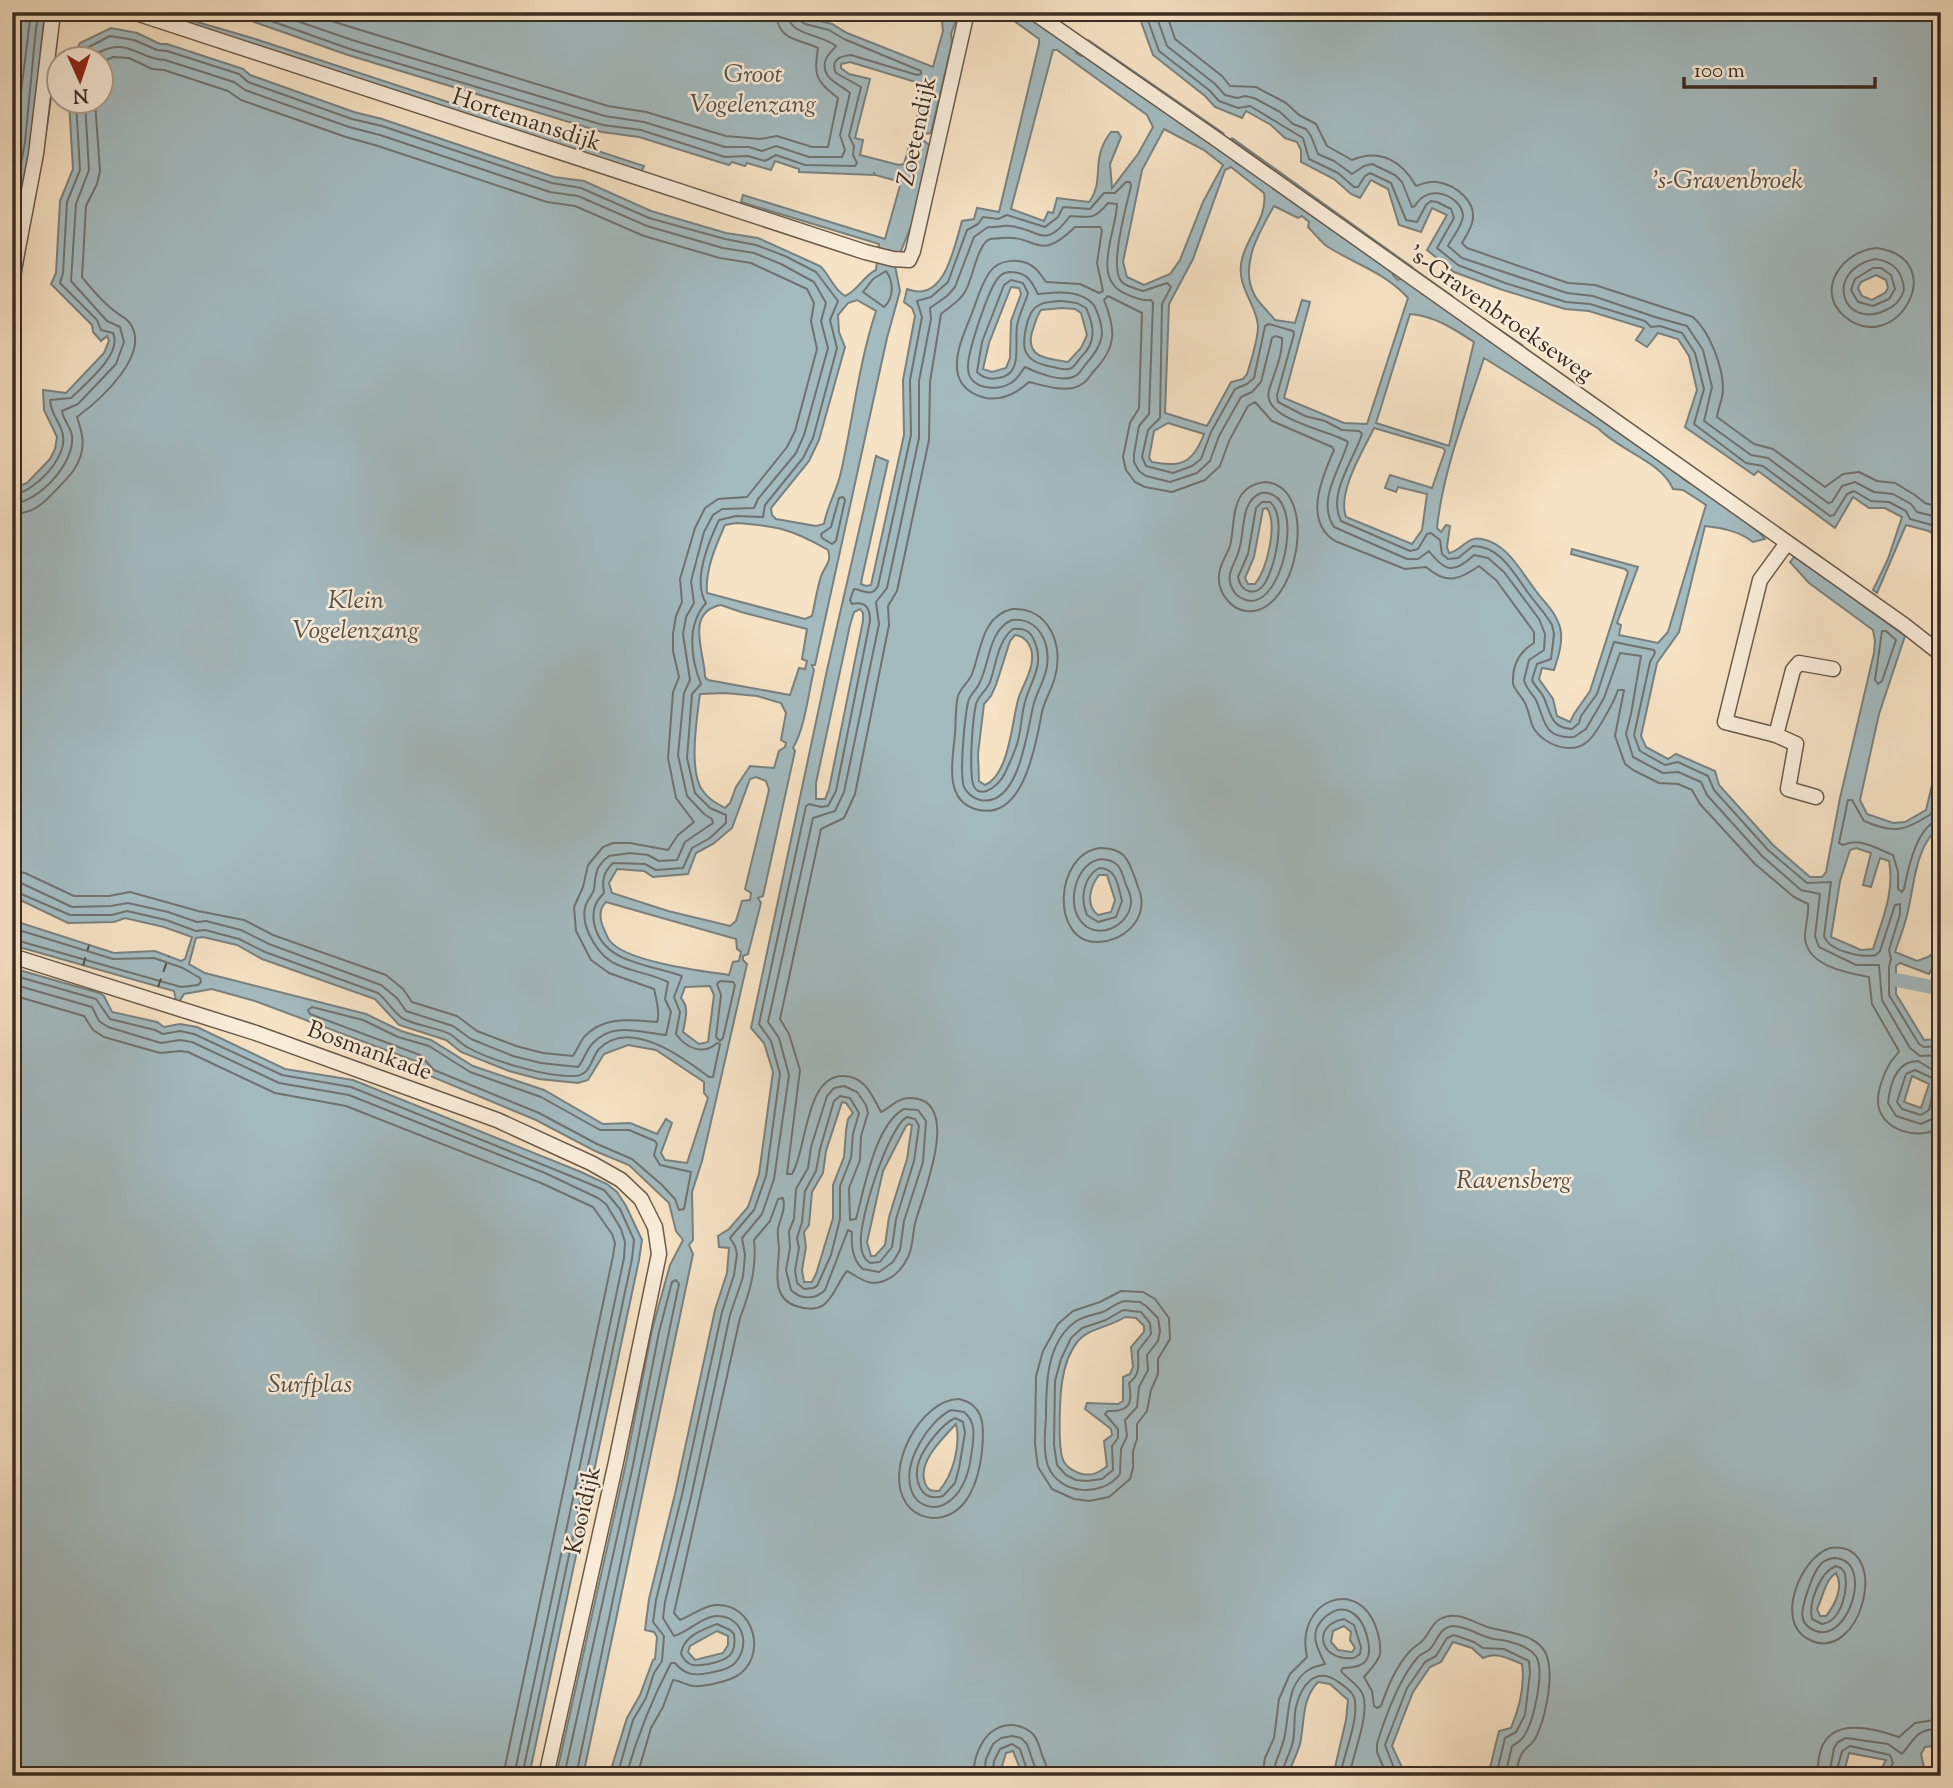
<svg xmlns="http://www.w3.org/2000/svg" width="1953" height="1788" font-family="'Sorts Mill Goudy',serif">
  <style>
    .water { fill: #a3babf; stroke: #798180; stroke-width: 2; fill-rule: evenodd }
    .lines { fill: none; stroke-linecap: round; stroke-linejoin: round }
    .shore { stroke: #6f7370; stroke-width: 2 }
    .stream { stroke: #798180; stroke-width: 3.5 }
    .canal { stroke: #a3babf; stroke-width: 14 }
    .ferry { stroke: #555049; stroke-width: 2; stroke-dasharray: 9 7; stroke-linecap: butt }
    .minor-casing { stroke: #6a5a4a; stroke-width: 17 }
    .minor { stroke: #f9ecd9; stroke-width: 14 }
    .labels { text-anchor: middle; stroke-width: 5; stroke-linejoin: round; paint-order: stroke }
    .street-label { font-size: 24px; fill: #3b2c22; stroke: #f9ecd9 }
    .water-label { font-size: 26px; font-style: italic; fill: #555049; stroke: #f9ecd9 }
  </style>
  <rect width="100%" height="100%" fill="#f6e2c4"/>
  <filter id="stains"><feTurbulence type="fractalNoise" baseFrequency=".00286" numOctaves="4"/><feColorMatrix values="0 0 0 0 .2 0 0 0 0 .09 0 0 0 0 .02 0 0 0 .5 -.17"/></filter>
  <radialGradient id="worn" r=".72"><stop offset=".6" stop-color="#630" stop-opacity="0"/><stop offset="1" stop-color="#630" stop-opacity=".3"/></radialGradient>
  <g class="water">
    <polygon points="12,12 47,12 43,28 32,143 12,250 12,110 15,60"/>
    <polygon points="150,12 163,12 252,38 644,166 641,172"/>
    <path d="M 226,12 L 801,12 L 808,18 L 832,24 L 847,33 L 933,67 L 943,31 L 941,12 L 959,12 L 951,34 L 952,43 L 931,133 L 924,134 L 923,140 L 929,145 L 913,221 L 895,266 L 900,291 L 887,338 L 815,665 L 812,665 L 814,670 C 808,695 805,727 793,748 L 795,751 L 763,896 L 758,898 L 761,903 L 748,954 L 743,956 L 743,960 L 747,964 L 702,1161 L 692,1192 L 693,1240 L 689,1245 L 693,1254 L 583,1776 L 556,1776 L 626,1463 L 652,1330 L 670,1265 L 683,1240 L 676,1231 L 669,1203 L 629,1165 L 595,1151 L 536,1120 L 430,1076 L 424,1071 L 418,1062 L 255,1001 L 212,989 L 184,994 L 179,1002 L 176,1001 L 174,991 L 12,945 L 12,920 L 114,953 L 155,951 L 181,961 L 185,959 L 192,937 L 164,927 L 125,918 L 114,922 L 68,923 L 12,896 L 12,489 L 27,483 L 50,459 L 55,449 L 57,437 L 44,410 L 43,390 L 66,393 L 104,353 L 109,341 L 107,336 L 101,341 L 93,332 L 92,325 L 51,284 L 56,273 L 60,201 L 73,169 L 69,102 L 102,102 L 102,60 L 72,59 L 80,43 L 111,28 L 137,33 L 160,44 L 167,44 L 243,69 L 250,75 L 354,112 L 382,119 L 554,177 L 584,181 L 651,211 L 726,233 L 758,238 L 820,266 C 830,275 833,289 845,296 C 858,291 863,276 876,270 L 879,244 L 741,202 L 743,195 L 885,239 L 901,182 L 875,175 L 874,172 L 874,175 L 799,172 L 799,169 L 775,161 L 771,170 L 747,163 L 745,166 L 732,162 L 729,165 L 639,137 L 602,132 L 348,55 ZM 850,62 L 919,83 L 923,92 L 914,130 L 916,132 L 915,138 L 911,139 L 904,164 L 899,165 L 860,155 L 863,140 L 855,138 L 870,79 L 849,74 L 841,68 L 841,64 ZM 857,300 L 876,311 C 859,362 853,419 841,472 C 837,491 827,506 824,524 L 816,526 L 776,519 L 772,515 L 771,508 L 809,461 L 819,440 L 845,347 L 839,332 L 838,315 L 848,303 ZM 736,523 C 777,526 792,529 828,550 C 832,562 825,566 821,576 C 817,589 815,603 812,616 L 805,619 L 707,593 C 705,570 716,545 725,525 ZM 721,605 L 741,612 L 807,629 L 802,659 L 807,661 L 805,669 L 799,668 L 790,695 L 708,680 L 705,677 C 705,654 684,612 721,605 ZM 725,693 L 757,696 L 781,703 L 786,713 L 781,740 L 786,743 L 785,747 L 779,751 L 774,768 L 750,766 L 736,787 L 730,803 L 725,808 C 716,803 708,799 703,791 C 688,773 697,717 700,694 ZM 756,777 L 766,781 L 769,790 L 745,889 L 751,893 L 750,900 L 742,901 L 736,921 L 730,926 L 668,911 L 612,893 L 609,883 L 617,869 L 644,871 L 653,877 L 688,874 L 696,853 L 713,844 L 732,828 L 750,779 ZM 606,902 L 736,939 L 737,949 L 741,952 L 739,961 L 733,962 L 729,975 C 703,971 626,962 610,941 C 607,938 605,931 603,927 C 599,917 599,909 606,902 ZM 203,937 L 237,945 L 262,959 L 375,999 L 399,1025 L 446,1040 L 461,1052 L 509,1071 L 539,1079 L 578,1083 L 588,1080 L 604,1054 L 628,1045 L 656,1050 L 704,1082 L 704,1093 L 708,1098 L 687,1163 L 665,1160 L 661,1153 L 672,1123 L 666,1119 L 657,1134 L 630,1123 L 603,1124 L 544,1090 L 473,1066 L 431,1040 L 401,1031 L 366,1014 L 205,973 L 189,964 L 196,938 ZM 710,986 L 714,995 L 708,1042 L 699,1044 L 683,1032 C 685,1020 690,1008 681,998 L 685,987 Z"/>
    <path d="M 1002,12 L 1023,12 L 1076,48 L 1076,53 L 1081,56 L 1084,55 L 1235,158 L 1236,163 L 1242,166 L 1245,165 L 1392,270 L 1393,275 L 1398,280 L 1403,278 L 1640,445 L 1646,452 L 1650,452 L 1682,474 L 1682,478 L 1689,483 L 1692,481 L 1760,533 L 1765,539 L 1753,542 C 1739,531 1722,528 1705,526 L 1679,632 L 1657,663 L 1641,736 L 1646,747 L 1668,759 L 1676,754 L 1715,771 L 1719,785 L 1773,845 L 1810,877 L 1822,877 L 1826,872 L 1840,798 L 1874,653 L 1875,641 L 1873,630 L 1809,583 L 1790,562 L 1795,556 L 1905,636 L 1879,714 L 1860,800 L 1867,814 L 1893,823 L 1905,822 L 1926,810 L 1934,777 L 1939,778 L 1941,825 C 1914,847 1915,884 1907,915 C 1904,928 1899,940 1895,952 L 1917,961 L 1928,957 L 1941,947 L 1941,961 L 1935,963 L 1929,974 L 1900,963 L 1896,966 L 1896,994 L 1924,1040 L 1941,1039 L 1941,1745 L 1925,1747 L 1921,1754 L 1926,1776 L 1878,1776 L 1886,1760 L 1849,1753 L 1844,1772 L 1852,1776 L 1488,1776 L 1499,1731 L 1511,1728 C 1519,1709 1525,1685 1522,1664 C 1509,1659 1496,1651 1483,1658 L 1472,1648 L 1453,1642 L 1441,1662 L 1430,1667 L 1413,1692 L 1392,1746 L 1406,1776 L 1333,1776 L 1346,1720 L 1348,1700 L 1330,1684 L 1318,1682 C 1301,1700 1305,1721 1300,1744 C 1297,1755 1291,1764 1288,1776 L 1023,1776 L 1013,1751 L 1006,1753 L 999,1776 L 609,1776 L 627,1718 L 640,1695 L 653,1660 L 655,1659 L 657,1637 L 654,1632 L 645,1630 L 649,1599 L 675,1494 L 715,1310 L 727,1273 L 729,1248 L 719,1247 L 718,1236 L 729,1229 L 748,1207 L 759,1174 L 773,1072 L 764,1043 L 751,1028 L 827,670 L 876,456 L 888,461 L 862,578 L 861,584 L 866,586 L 871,585 L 904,435 L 903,380 L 915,316 L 912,308 L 904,302 L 907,289 C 945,304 954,247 962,221 L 974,219 L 977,208 L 999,212 L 1039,44 L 1039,39 ZM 1053,50 L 1057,50 L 1147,115 L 1153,127 L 1138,154 L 1112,188 L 1110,164 L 1121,137 L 1118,132 L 1111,132 C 1089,160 1106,179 1089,202 L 1057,198 L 1053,213 L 1048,212 L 1044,221 L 1011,209 ZM 1164,129 L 1204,150 L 1223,165 L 1203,202 L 1180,260 L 1170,274 L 1144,285 L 1127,277 L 1123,262 L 1142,170 ZM 1231,167 L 1264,193 C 1268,217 1247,237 1242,259 C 1235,286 1257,304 1258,326 C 1258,341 1251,360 1247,374 L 1243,379 L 1231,382 L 1207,426 L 1165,413 L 1169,304 L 1193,259 L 1225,170 ZM 1274,206 L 1298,218 L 1302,216 L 1309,222 L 1308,227 C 1315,234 1321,242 1328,247 C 1355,264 1386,273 1408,298 L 1367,424 L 1344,423 L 1284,398 L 1310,302 L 1302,300 L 1295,323 L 1275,320 C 1269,312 1258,303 1254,294 C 1239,265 1260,231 1274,206 ZM 1011,287 L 1019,288 L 1021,294 L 1011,321 L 1010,358 L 1006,368 L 992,372 L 983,369 L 989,343 ZM 1062,308 L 1075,309 L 1081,313 L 1087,335 L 1081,348 L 1068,362 C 1048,359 1025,358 1032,332 C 1035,324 1036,317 1041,310 ZM 1410,314 C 1435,316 1454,329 1474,342 L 1449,446 L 1376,423 ZM 1484,358 L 1599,429 C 1620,451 1661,461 1673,489 L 1683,490 L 1706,505 L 1668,632 L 1658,643 L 1619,635 L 1621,625 L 1617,623 L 1638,567 L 1572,549 L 1571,554 L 1625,569 L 1628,572 L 1590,691 L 1574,714 L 1570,722 L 1557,716 L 1553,699 L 1539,679 L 1542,668 L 1554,670 C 1559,655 1565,636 1558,622 C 1554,610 1543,601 1536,591 C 1521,572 1508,544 1482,539 C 1466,536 1462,551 1449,553 L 1447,547 L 1450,526 L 1446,525 L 1441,532 L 1437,528 C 1443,470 1466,413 1484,358 ZM 1168,423 L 1204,434 C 1193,463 1181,468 1152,462 L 1149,458 L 1154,431 ZM 1374,428 L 1443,448 L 1445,451 L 1432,488 L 1390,475 L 1385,488 L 1396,492 L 1398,487 L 1427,494 L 1422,530 L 1412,544 L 1346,517 C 1337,492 1363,451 1374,428 ZM 1267,508 C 1278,525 1267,569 1255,584 L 1248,584 L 1245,578 L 1254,557 L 1263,509 ZM 860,609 L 863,613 L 863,621 L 829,789 L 825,799 L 816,799 L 816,783 L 850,625 L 854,612 ZM 1015,635 C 1026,636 1033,647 1032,659 C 1032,673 1022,686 1018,700 C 1012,722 1009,775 985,785 L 979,781 L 978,754 L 984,704 L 991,696 L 996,685 L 1010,641 ZM 1856,848 L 1871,853 L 1863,885 L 1871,887 L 1880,858 L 1889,861 C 1895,892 1882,920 1873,949 L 1861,950 L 1831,937 L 1840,881 L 1850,850 ZM 1099,875 L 1107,875 L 1115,900 L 1111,912 L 1098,915 C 1085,905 1090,887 1099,875 ZM 1912,1076 L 1929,1084 L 1921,1108 L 1904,1102 ZM 842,1102 L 846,1103 L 853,1113 L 848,1119 L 846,1131 L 844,1157 L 833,1185 L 833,1218 L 816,1274 L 812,1282 L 804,1282 L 802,1270 L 806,1247 L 804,1232 L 809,1225 L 812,1192 L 823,1173 L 826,1151 ZM 909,1124 L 912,1125 L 907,1159 L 889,1217 L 885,1245 L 875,1256 L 871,1256 L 867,1242 L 883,1171 L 906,1126 ZM 1125,1317 L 1136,1318 L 1144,1326 L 1144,1332 L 1131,1347 L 1133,1367 L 1130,1374 L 1123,1377 L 1123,1401 L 1118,1404 L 1087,1403 L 1085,1409 L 1111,1429 L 1112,1435 L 1104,1441 L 1107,1466 C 1099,1473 1092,1476 1082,1474 C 1075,1472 1068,1469 1064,1462 C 1057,1450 1060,1397 1062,1382 C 1064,1369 1069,1352 1078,1341 C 1089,1328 1110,1327 1125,1317 ZM 956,1424 C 961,1445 953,1475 939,1491 C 932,1491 928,1491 925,1483 C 917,1462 943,1438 956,1424 ZM 1836,1573 C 1844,1587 1835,1605 1826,1616 L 1820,1616 L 1817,1609 C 1823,1597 1825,1580 1836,1573 ZM 1344,1626 L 1351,1632 L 1350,1640 L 1355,1648 L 1352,1652 L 1338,1650 L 1331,1642 L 1333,1631 ZM 717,1631 L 728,1636 L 728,1645 L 723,1653 L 695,1660 L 688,1652 L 690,1646 Z"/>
    <path d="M 1126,12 L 1941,12 L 1941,541 L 1929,531 L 1906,525 L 1877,593 L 1873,590 L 1888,559 L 1902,517 L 1885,508 L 1869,508 L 1853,497 L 1835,528 L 1758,471 L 1754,475 L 1685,427 L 1697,390 L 1689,356 L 1678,339 L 1658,333 L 1647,347 L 1636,340 L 1644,328 L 1589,311 L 1565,309 L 1503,290 L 1454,272 L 1427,250 L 1447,215 L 1432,208 L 1421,232 L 1399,225 L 1388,189 L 1371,180 L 1360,198 L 1351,194 L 1334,179 L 1301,162 L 1301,150 L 1297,142 L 1285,138 L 1271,125 L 1246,111 L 1242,118 L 1215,107 L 1205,96 L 1153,55 L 1139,16 L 1135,19 ZM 1876,275 L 1886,280 L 1888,288 L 1885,293 L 1872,300 L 1862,296 L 1858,288 L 1861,282 Z"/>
    <polygon points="12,968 99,993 104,996 112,1012 157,1022 164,1027 180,1024 197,1027 285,1069 353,1080 581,1172 607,1184 617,1192 626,1206 642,1240 639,1260 529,1776 12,1776"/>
  </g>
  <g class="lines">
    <g class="shore">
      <path d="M 246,12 L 350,49 L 603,125 L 641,130 L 725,157 L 748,156 L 765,161 L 776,155 L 805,165 L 855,166 L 857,163 L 853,155 L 854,146 L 849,136 L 861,87 L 836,73 C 830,60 840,56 851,55 L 917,75 L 921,74 L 921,71 L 844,39 L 829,30 L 805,24 L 797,19 L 796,12"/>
      <path d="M 271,12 L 352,40 L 605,116 L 644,122 L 725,147 L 749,147 L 762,151 L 776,146 L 809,157 L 842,157 L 845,150 L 840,135 L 850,93 C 840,84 819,78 826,59 C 828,54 833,50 836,46 C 820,33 789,37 787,12"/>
      <path d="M 302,12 L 608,106 L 646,112 L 726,136 L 760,139 L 777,136 L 812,147 L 828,147 L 838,98 C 815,80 814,76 818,48 C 798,38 778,42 776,12"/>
      <polyline points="1145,12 1159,51 1209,90 1219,101 1238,108 1250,106 1303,138 1309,159 1338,173 1354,187 1358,187 1365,176 1370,173 1391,183 1406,220 1417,222 1426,205 1431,201 1437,202 1451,209 1454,218 1437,248 1458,265 1505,283 1566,302 1590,304 1645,321 1651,327 1660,326 1682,333 1695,353 1704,389 1694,424 1746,463 1763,466 1830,516 1834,515 1847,494 1854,491 1871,501 1889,502 1906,511 1910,519 1932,525 1941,533"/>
      <path d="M 1155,12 L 1167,46 L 1215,84 L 1225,95 L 1237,98 L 1245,96 L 1254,98 L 1280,112 L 1293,124 L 1306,129 L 1311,136 L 1318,154 L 1334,161 L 1352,174 L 1364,166 L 1372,164 L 1395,175 L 1402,182 L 1412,207 L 1415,206 C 1428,182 1461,196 1463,215 C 1463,226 1452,237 1448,246 L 1462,258 L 1567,293 L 1593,296 L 1655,317 L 1687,326 L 1703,350 L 1712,387 L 1704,421 L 1751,455 L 1768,458 L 1828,503 L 1832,502 L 1842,486 L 1855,482 L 1874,492 L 1893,494 L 1911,504 L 1917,512 L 1933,516 L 1941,520"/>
      <path d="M 1166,12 L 1175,39 L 1222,76 L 1230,86 L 1256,87 L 1286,103 L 1299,115 L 1316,124 L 1327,146 L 1352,160 C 1380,148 1402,161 1416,186 C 1422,184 1429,181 1437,182 C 1456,185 1478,202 1472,223 C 1470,230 1466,236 1462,243 L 1467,248 L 1568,283 L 1595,285 L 1693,317 C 1710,332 1723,367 1723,389 C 1723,399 1718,408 1717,417 L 1754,444 L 1773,449 L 1825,487 L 1843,474 L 1859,472 L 1877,481 L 1895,483 L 1915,495 L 1925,503 L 1941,508"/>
      <polyline points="12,84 20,12"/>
      <polyline points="12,164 31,12"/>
      <polyline points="12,211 25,142 36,28 40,12"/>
      <path d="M 1877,248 C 1953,259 1895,360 1844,316 C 1814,289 1844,250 1877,248 Z"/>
      <path d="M 1875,259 C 1893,261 1903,272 1904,290 C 1901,300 1896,306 1886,310 C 1843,331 1822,271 1875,259 Z"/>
      <polygon points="1881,268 1891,275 1895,289 1889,299 1873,306 1858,302 1851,290 1855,279 1873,268"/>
      <path d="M 886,271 C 894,282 894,298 884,307 L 863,292 L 873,279 Z"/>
      <path d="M 1009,272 C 1027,272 1031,280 1038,294 C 1058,292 1080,289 1094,305 C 1107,332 1104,344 1085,365 C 1081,370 1080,375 1073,377 C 1060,382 1037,373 1025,367 C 1020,373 1018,379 1011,383 C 997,392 968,389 968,368 C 967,353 989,287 999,277 C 1003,273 1004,273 1009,272 Z"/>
      <path d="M 1011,280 L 1023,283 L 1028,293 C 1025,304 1019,314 1017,326 C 1014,344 1024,375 998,378 C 989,380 983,378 977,372 L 982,342 L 1004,285 Z"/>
      <path d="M 1062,301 L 1077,303 L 1086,308 C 1095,327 1096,343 1081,357 C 1077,361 1075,368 1069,369 C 1065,370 1058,368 1053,367 C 1022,362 1020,348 1028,320 C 1034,302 1045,302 1062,301 Z"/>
      <path d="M 1265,482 C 1322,486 1297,618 1246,611 C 1239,610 1233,607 1228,601 C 1222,595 1218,585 1219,576 C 1219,565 1226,557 1230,546 C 1234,530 1232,508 1242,494 C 1248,486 1256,483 1265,482 Z"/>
      <path d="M 1261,493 C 1307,488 1286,601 1251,601 C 1243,600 1237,597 1233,590 C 1224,575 1235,565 1239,550 C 1245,532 1240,501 1261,493 Z"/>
      <path d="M 12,495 C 33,493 67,459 63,436 C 62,424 51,416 50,400 L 71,398 C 85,384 123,354 113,333 L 101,330 L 97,320 L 60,283 L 63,273 L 67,202 L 80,170 L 76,102"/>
      <polygon points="843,497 845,500 836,541 832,544 822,538 821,534 831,527 839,498"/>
      <path d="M 1262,502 L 1270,502 C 1287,517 1275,565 1265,583 C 1256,597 1241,593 1238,577 L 1248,554 L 1256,508 Z"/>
      <path d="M 12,504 C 39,502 75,463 72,436 C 71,427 63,420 62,411 L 78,404 L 116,364 L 124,342 L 120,327 L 107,321 L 71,281 L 76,204 L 89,170 L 85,102"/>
      <path d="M 12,514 C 34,514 45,502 59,487 C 68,477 77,469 81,455 C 85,441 81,430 77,417 C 100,400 153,353 129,322 C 125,317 120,316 116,312 C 104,304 91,288 82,277 L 86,206 L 97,184 L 100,171 L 95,102"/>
      <path d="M 1012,609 C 1049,607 1064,645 1055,677 C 1052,689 1045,699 1042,712 C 1036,743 1024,824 975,809 C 943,799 953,758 955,734 C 956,721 955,708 958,696 C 961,687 969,682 972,674 C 981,650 982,616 1012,609 Z"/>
      <path d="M 1012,620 C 1043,617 1054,652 1044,677 C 1041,687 1035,696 1033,707 C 1027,731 1019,808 980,800 C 973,798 967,793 964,787 C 959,773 965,717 968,702 C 970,694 976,691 979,684 C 990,664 988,630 1012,620 Z"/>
      <path d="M 1013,629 C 1023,628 1030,630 1034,640 C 1046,667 1029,681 1024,706 C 1021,719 1021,732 1017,744 C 1014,754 1009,764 1005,773 C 999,787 975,804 972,779 C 970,760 972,723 976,704 C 978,696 987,690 990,682 C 996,665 998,640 1013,629 Z"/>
      <polygon points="1882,631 1886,631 1896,640 1882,681 1878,684 1875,680"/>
      <path d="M 1941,785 L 1931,814 C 1905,831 1894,834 1864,821 L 1852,800 L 1848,800 L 1839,843 L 1843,845 C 1860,837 1877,849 1893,855 L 1898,872 L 1898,889 L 1902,892 L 1904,889 C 1908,869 1917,823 1941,820"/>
      <path d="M 1100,848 C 1126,848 1129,861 1136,881 C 1137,886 1140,891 1141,896 C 1145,922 1123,941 1098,942 C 1050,943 1054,854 1100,848 Z"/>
      <path d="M 1101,859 C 1118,860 1121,868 1125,882 C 1127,889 1132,895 1131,903 C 1129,927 1095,942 1080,920 C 1066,901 1077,862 1101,859 Z"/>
      <path d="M 1099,868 C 1117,868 1118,886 1122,901 L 1116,917 L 1098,922 L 1087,915 C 1080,899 1083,877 1099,868 Z"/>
      <path d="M 12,871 L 25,873 L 74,896 L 109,896 L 130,892 L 198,911 L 244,920 L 273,935 L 386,975 L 403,989 L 412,1002 L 457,1016 L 477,1031 L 516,1046 L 543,1053 L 573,1056 C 577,1050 580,1042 584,1037 C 604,1015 632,1020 657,1022 C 660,1015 656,997 654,989 L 609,973 L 591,960 L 576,931 L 574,907 L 583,887 L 588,865 L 603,847 L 613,843 L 630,843 L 668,850 L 678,835 L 694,822 L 676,798 L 668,758 L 673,692 L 679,677 L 673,651 L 673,634 L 676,616 L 682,602 L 680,579 L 695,528 L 705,508 L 718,499 L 747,497 L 787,447 L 795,431 L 817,349 L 811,321 L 814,303 L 807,289 L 751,263 L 720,258 L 644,236 L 575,206 L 547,202 L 378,146 L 346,137 L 241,100 L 228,91 L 164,70 L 152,69 L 129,58 L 113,57 L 102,62"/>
      <path d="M 12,881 L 21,883 L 72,907 L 111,906 L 128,903 L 168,912 L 197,922 L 206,921 L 241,930 L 269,944 L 381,985 L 397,998 L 406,1011 L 453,1026 L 471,1039 L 513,1056 L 541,1063 L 578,1067 C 584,1060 586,1050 593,1043 C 613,1021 642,1033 666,1035 L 671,1012 L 665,999 L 668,982 C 635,966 608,975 589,934 C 586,927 583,916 585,908 C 586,901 593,895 594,889 C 596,873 595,867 609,856 L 630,853 L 648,855 L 659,861 L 677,860 L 685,842 L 713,823 L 712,819 L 704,814 L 687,796 L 678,755 L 684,693 L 690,680 L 683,634 L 686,617 L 694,603 L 691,581 L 704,532 L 713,515 L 722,509 L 754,508 L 758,499 L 796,453 L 804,435 L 828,348 L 821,321 L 826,303 L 814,282 L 781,264 L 754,253 L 723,248 L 647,226 L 578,196 L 550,192 L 380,135 L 349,127 L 245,90 L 234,82 L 165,60 C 141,60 128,38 102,51 C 96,54 92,54 89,60"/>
      <path d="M 12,890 L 70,915 L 112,915 L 127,911 L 166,920 L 196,931 L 205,930 L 239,939 L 265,952 L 378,993 C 387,1000 396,1016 404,1019 C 418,1026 435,1027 450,1034 C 456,1038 461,1044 467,1047 C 491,1061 547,1077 575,1076 C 591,1075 591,1058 599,1049 C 629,1017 684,1058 709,1077 L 713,1077 L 720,1044 L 717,1043 C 703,1056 686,1048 676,1034 L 680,1012 L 674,997 L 682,976 C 650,964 602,964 594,923 C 592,910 595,902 604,893 C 602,880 603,873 613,863 L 645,864 L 656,870 L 683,868 L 692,848 L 710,838 L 726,823 L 726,815 L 710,808 L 695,793 L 687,758 L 692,694 L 701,684 C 691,659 686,625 706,603 C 692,581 708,543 719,520 L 736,516 L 763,517 L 765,505 L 803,458 L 813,438 L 837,348 L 830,320 L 838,301 L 816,272 L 785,256 L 756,245 L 725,239 L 649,218 L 581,188 L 552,183 L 382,126 L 352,119 L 248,82 L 239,74 L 167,51 L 157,50 L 134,40 L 110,36 L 85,49 L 80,60"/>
      <polyline points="12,928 113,959 154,958 183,968 200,978 201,982 198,985 181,987 12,939"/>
      <polyline points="12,975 96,999 110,1019 155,1030 163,1034 180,1031 194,1034 282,1075 351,1087 578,1179 604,1190 620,1209 634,1240 632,1259 522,1776"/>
      <polygon points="720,981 733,982 735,985 723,1038 720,1041 716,1037 721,995 717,984"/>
      <polyline points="12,984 92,1007 99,1021 108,1027 161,1043 180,1040 192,1042 279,1083 349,1095 545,1173 598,1198 606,1204 621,1229 625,1242 624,1258 514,1776"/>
      <polyline points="12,995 84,1016 93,1030 104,1037 160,1053 180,1051 188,1052 275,1093 346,1106 541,1183 593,1207 612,1234 615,1243 613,1256 503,1776"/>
      <polygon points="312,1007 363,1020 398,1037 429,1046 470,1072 541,1097 600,1130 629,1130 655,1141 657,1144 654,1155 660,1165 691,1172 684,1209 679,1210 675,1199 662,1185 632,1159 597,1144 539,1113 434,1070 420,1055 310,1014 308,1010"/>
      <polygon points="1915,1070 1932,1078 1935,1083 1929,1110 1921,1115 1902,1109 1897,1102 1906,1074"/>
      <path d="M 1941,1075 L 1918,1061 C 1896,1061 1890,1084 1888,1103 L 1896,1116 L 1921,1124 L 1934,1118 L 1941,1100"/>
      <path d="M 844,1086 L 857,1092 L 866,1105 L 868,1113 L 861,1136 L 860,1160 L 849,1188 L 850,1220 L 856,1219 C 864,1190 875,1124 904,1109 L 918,1110 L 926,1121 L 923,1162 L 904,1221 L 900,1250 L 893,1262 L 879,1272 L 863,1269 C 852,1260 851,1245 852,1232 L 848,1230 L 825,1290 C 815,1300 801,1300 791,1290 L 786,1270 L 790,1248 L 789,1231 L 794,1219 L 796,1189 L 808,1168 L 811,1147 L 827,1096 L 834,1088 Z"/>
      <polygon points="840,1096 850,1098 859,1113 853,1134 851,1158 840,1186 840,1219 831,1255 817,1286 813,1288 804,1289 797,1283 795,1270 799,1248 797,1238 802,1222 805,1191 816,1171 820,1149 834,1101"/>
      <path d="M 907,1117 L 915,1119 L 919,1126 L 914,1161 L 896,1219 L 892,1247 L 880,1262 L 870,1263 C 864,1259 861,1252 861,1244 C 858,1222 888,1127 907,1117 Z"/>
      <polygon points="1121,1291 1143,1292 1155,1299 1169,1318 1170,1339 1158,1359 1158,1374 1151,1390 1147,1411 1137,1424 1137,1439 1133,1451 1133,1468 1130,1479 1109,1497 1089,1501 1074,1499 1052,1489 1038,1467 1035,1444 1036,1376 1043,1351 1058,1324 1073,1311 1100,1302"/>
      <path d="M 1124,1301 L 1140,1302 L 1146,1306 L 1158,1318 L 1160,1331 L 1158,1341 L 1147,1355 L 1148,1370 L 1139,1387 L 1137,1407 L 1125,1420 L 1127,1436 L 1121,1449 L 1120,1474 C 1103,1497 1060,1496 1048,1466 C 1043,1452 1045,1432 1046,1417 C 1046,1386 1046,1343 1075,1322 C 1084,1315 1096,1315 1105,1311 C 1112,1307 1117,1303 1124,1301 Z"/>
      <path d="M 1123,1310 L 1141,1312 L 1150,1323 L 1151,1334 L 1138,1351 C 1138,1365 1141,1374 1129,1383 C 1133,1403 1130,1412 1108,1411 L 1105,1414 L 1118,1429 L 1118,1438 L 1112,1446 L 1113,1470 L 1102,1479 L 1087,1481 L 1076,1480 L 1066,1475 L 1057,1465 L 1054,1445 L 1055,1381 L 1061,1359 L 1071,1338 L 1082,1328 L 1106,1320 Z"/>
      <path d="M 959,1399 C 986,1405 984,1429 982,1451 C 979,1479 968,1518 933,1518 C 922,1517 912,1512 906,1503 C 883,1469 921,1399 959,1399 Z"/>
      <path d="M 951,1410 L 964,1412 C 978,1423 973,1441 971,1457 C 959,1539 880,1510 921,1441 C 927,1430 939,1416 951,1410 Z"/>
      <path d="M 955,1418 L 963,1422 L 965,1433 L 959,1468 L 955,1483 L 943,1496 C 920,1503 913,1479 919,1461 C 925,1446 941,1425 955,1418 Z"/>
      <path d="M 1830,1548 C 1894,1540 1861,1668 1808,1639 C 1774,1621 1801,1557 1830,1548 Z"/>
      <path d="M 1834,1558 C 1875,1559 1849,1643 1816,1631 C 1795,1624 1803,1605 1808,1590 C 1811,1582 1814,1572 1820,1565 C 1823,1561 1828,1559 1834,1558 Z"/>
      <path d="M 1836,1566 L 1841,1568 L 1845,1573 C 1848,1590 1842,1621 1822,1624 L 1812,1619 C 1808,1603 1820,1572 1836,1566 Z"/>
      <path d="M 1344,1619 L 1354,1625 L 1361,1647 L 1360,1654 L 1354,1658 C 1319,1662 1311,1625 1344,1619 Z"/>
      <path d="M 717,1624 L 730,1630 L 734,1634 C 737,1655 728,1660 709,1664 C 696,1666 688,1668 681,1654 C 683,1636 702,1630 717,1624 Z"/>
      <polyline points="564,1776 633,1465 659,1332 672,1282 676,1280 679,1284 576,1776"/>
      <path d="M 617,1776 L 633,1720 L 646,1698 L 654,1673 L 662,1661 L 664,1636 L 653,1622 L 656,1600 L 682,1495 L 722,1312 L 734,1275 L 737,1254 L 735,1246 L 730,1238 L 754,1210 L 766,1176 L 780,1074 L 771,1041 L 759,1024 L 806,806 L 809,804 L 821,807 L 828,806 L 836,791 L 870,621 C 870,608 866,601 852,604 L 850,600 L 854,589 C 863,590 872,598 878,586 L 911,435 L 910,380 L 922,317 L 917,301 L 931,297 L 948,282 L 967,230 L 978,224 L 983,217 L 998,219 L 1007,215 L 1045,227 L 1058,217 L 1063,207 L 1090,209 L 1104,193 L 1115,193 L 1126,182 L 1130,182 L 1131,186 C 1127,204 1108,269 1122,282 C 1127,287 1137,289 1143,291 L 1167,283 L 1171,287 L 1162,304 L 1160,418 L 1148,430 L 1142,457 L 1146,466 L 1173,473 L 1192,466 L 1201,459 L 1211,432 L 1235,389 L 1247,384 L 1254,378 L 1265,326 L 1269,324 L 1293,331 L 1294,334 L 1277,395 L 1278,402 L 1305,416 L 1325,421 L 1342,430 L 1359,431 L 1362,434 C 1354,460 1327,493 1341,521 L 1410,551 L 1418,549 L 1427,534 L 1431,533 L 1440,540 L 1442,554 L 1448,559 L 1458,558 L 1473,546 C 1501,546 1514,574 1529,594 C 1537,605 1546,614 1552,625 L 1554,634 L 1551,659 L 1537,664 L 1532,680 C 1535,687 1541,691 1544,698 C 1551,714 1551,728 1572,729 L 1579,723 L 1581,716 L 1597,694 L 1614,642 L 1654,650 L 1655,653 L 1650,662 L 1634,735 L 1640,751 L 1665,765 L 1678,762 L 1708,776 L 1714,790 L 1768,850 L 1807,883 L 1831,882 L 1824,936 C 1829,951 1861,958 1876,955 L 1880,951 L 1895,905 L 1900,904 L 1900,914 L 1889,950 L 1891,959 L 1889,967 L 1889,995 L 1919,1044 L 1924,1047 L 1941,1046"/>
      <path d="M 626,1776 C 637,1737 652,1699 671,1663 L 675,1663 C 685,1675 694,1676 709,1673 C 717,1671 728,1670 734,1664 C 751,1647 744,1617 718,1616 C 705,1615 686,1633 674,1636 L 663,1618 L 665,1602 L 691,1497 L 730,1315 L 743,1277 L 745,1255 L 742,1238 L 762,1214 L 774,1179 L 789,1075 L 779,1038 L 768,1022 L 813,818 L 835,811 L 844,792 L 879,624 L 876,602 L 887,588 L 919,438 L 919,381 L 931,319 L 930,308 L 947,296 L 955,287 L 974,237 L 988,227 C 995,228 1003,225 1010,226 C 1040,229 1044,251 1070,216 C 1091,217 1094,220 1108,203 L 1117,204 C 1117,229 1091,278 1124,293 C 1133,297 1141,301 1151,300 L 1153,303 L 1149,414 L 1139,426 L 1134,454 L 1134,462 L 1139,471 L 1146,476 L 1170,482 L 1197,473 L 1210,461 L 1219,436 L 1241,397 L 1252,392 L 1261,382 L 1272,338 L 1275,336 L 1282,338 C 1283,354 1274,374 1269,390 C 1261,420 1330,430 1348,442 C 1341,468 1316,500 1334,527 L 1407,559 L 1418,559 L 1429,551 C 1445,572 1454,574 1474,555 L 1488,558 L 1504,572 L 1539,619 L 1545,634 L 1544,650 L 1529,660 L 1524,680 C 1526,689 1532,693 1536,700 C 1545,720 1543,739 1574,737 L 1586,729 L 1604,698 L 1620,653 L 1641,656 L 1631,714 L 1626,734 L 1633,757 L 1663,773 L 1678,772 L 1701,782 L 1707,795 L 1762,856 L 1801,890 L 1820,894 L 1815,936 L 1819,947 L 1856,965 L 1879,965 L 1882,1000 L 1910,1048 L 1920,1056 L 1941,1055"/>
      <path d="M 637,1776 L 651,1728 L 663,1707 L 673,1680 C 679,1680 685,1685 693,1686 C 704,1687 724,1682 735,1677 C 769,1659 755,1602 715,1605 C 703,1606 691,1616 680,1620 L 674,1613 L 740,1318 C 750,1292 757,1267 754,1240 L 770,1221 L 778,1199 L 783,1198 C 786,1210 780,1218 778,1229 C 777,1236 779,1243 779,1250 C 778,1271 771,1298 796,1306 C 831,1318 832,1289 847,1271 C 860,1278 870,1288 886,1280 C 896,1276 904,1266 908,1257 C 914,1245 912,1232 916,1220 C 923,1194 964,1097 909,1098 C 897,1098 890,1108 881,1112 C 872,1096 866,1077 844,1076 C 805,1074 807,1150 792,1174 L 787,1174 L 800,1070 L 789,1034 L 780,1019 L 821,829 L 844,818 L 855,794 L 889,625 L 888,606 L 897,591 L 929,440 L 930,382 L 941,314 C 949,307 959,302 965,292 C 973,279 977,244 990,239 C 993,238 998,239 1001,238 C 1038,234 1037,264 1075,227 L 1100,227 L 1102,230 L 1097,263 L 1103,291 L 1099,293 L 1080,284 L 1046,282 C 1043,278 1040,273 1036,269 C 1023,257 999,258 989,273 C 981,285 977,300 972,313 C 965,331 953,355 958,375 C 962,388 973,395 986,398 C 1003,401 1017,393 1029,382 C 1042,385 1060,391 1073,388 C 1084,386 1088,378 1094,371 C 1117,347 1116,330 1104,300 L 1108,296 L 1142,313 L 1139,408 L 1130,423 L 1123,457 L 1126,470 L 1135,482 L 1145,487 L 1172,492 L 1205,480 L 1220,466 L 1229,441 L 1248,406 L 1255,402 L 1272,421 L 1332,447 L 1334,450 C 1322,477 1303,521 1335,541 L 1405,569 L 1426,567 C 1447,585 1459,580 1479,566 L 1496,580 L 1534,632 L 1534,643 C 1519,652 1512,666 1513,684 C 1516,693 1525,699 1527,708 C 1530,715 1530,722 1534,729 C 1545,745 1571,755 1587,742 C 1596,735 1614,702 1618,690 L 1624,690 L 1615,736 L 1625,764 L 1633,770 L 1659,783 L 1678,784 L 1692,790 L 1700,804 L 1755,864 L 1794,897 L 1808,904 C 1809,915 1805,926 1805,937 C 1806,966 1848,973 1869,977 L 1872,1004 L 1899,1051 C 1897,1056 1893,1058 1890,1063 C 1884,1073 1878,1089 1878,1100 C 1877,1130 1921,1143 1941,1126"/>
      <path d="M 973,1776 C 974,1752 986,1724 1013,1725 C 1021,1726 1028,1729 1033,1734 C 1038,1740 1040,1748 1042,1755 C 1045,1762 1048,1768 1048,1776"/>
      <polyline points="984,1776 986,1759 993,1744 1001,1738 1012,1736 1021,1738 1027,1744 1038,1776"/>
      <polyline points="992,1776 994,1761 1000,1749 1012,1744 1020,1749 1029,1776"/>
      <path d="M 1262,1776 L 1265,1758 L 1274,1738 L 1279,1699 L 1290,1674 L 1307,1657 C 1294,1599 1362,1573 1378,1634 C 1384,1658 1378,1660 1364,1677 L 1372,1691 L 1374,1706 L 1377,1708 L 1381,1706 C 1388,1686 1396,1666 1411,1650 C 1415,1646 1420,1644 1423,1640 C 1430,1633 1431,1624 1440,1619 C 1458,1609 1475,1624 1491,1628 C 1512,1633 1543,1635 1548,1660 C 1553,1682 1545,1720 1535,1739 C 1531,1746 1523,1749 1521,1755 C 1518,1761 1517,1769 1515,1776"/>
      <path d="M 1273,1776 C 1274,1762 1281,1752 1284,1739 C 1290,1716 1285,1683 1310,1669 C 1315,1666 1320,1666 1325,1664 C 1318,1649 1308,1634 1323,1619 C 1344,1599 1361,1614 1367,1636 C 1373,1658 1367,1668 1343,1668 L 1341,1671 C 1347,1679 1359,1684 1363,1695 C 1370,1714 1353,1755 1349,1776"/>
      <path d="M 1282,1776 C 1283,1764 1289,1756 1292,1745 C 1296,1733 1293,1719 1296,1707 C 1301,1686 1315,1666 1337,1681 C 1344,1686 1354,1692 1355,1701 C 1358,1722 1344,1754 1340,1776"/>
      <path d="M 1387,1776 L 1377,1752 L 1377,1744 C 1385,1717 1400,1677 1418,1657 C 1422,1653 1428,1652 1431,1648 C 1438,1639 1440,1627 1453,1626 C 1468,1626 1480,1637 1494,1639 C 1506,1640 1530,1645 1537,1658 C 1544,1674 1534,1721 1524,1736 C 1521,1741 1517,1743 1512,1746 L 1505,1776"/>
      <polyline points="1397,1776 1385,1745 1407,1688 1425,1662 1436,1656 1447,1638 1454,1635 1474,1642 1483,1648 1504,1649 1529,1661 1530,1673 1525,1715 1516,1732 1505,1738 1496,1776"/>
      <path d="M 1818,1776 C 1815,1717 1859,1723 1899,1737 L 1915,1723 L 1941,1719"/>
      <path d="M 1829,1776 L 1834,1748 L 1838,1742 L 1846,1738 L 1888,1744 L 1902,1754 C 1915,1739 1916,1728 1941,1729"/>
      <polyline points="1838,1776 1837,1770 1842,1751 1850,1746 1890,1755 1893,1763 1886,1776"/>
    </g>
    <g class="stream">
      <polyline points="1088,41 1223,134"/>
      <polyline points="1232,139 1412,268"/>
      <polyline points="1414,270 1452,297"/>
      <polyline points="1484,320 1522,346"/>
      <path d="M 14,342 C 17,254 44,169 52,81"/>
    </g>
    <polyline class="canal" points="1897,980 1941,989"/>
    <g class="ferry">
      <polyline points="83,966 89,945"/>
      <polyline points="158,987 169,956"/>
    </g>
    <defs>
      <g id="minor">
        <polyline points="133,12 865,252 893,259 909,260 913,251 967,12"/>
        <polyline points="1033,12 1219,141 1904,625 1941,654"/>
        <polyline points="12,280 36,154 53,12"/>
        <polyline points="1787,543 1760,580 1725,722 1776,735 1796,744 1788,789 1816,797"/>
        <polyline points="1776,735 1793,670 1799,663 1833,669"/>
        <polyline points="12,956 256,1033 497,1120 591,1163 621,1180 641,1199 655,1227 659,1254 616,1462 546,1776"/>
      </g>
    </defs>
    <use href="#minor" class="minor-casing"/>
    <use href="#minor" class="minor"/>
  </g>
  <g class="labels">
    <g class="street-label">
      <text transform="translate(527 119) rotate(18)" y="8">Hortemansdijk</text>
      <text transform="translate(916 131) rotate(-78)" y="8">Zoetendijk</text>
      <text transform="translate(1501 313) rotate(35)" y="8">'s-Gravenbroekseweg</text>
      <text transform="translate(370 1050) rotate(20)" y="8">Bosmankade</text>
      <text transform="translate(582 1510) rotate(-77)" y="8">Kooidijk</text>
    </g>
    <g class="water-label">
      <text x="753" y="82">Groot<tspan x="753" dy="30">Vogelenzang</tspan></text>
      <text x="1728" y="188">'s-Gravenbroek</text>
      <text x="356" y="608">Klein<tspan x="356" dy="30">Vogelenzang</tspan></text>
      <text x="1514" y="1188">Ravensberg</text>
      <text x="310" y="1392">Surfplas</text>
    </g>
  </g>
  <rect width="1953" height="1788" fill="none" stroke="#f6e2c4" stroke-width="42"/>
  <rect x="14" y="14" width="1925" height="1760" fill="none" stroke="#3b2c22" stroke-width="3.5"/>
  <rect x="21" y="21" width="1911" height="1746" fill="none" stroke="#3b2c22" stroke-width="2"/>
  <g transform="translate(80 80) rotate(177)"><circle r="33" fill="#f9ecd9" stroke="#ad9f90" stroke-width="2"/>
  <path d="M0-5L12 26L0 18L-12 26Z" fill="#8f2418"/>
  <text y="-10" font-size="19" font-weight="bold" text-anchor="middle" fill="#3b2c22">N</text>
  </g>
  <path d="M1684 77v10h191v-10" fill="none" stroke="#3b2c22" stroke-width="3.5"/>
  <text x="1694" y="77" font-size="21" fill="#3b2c22" stroke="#f9ecd9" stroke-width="5" paint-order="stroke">100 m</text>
  <rect width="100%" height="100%" filter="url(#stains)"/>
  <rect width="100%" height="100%" fill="url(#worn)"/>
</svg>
